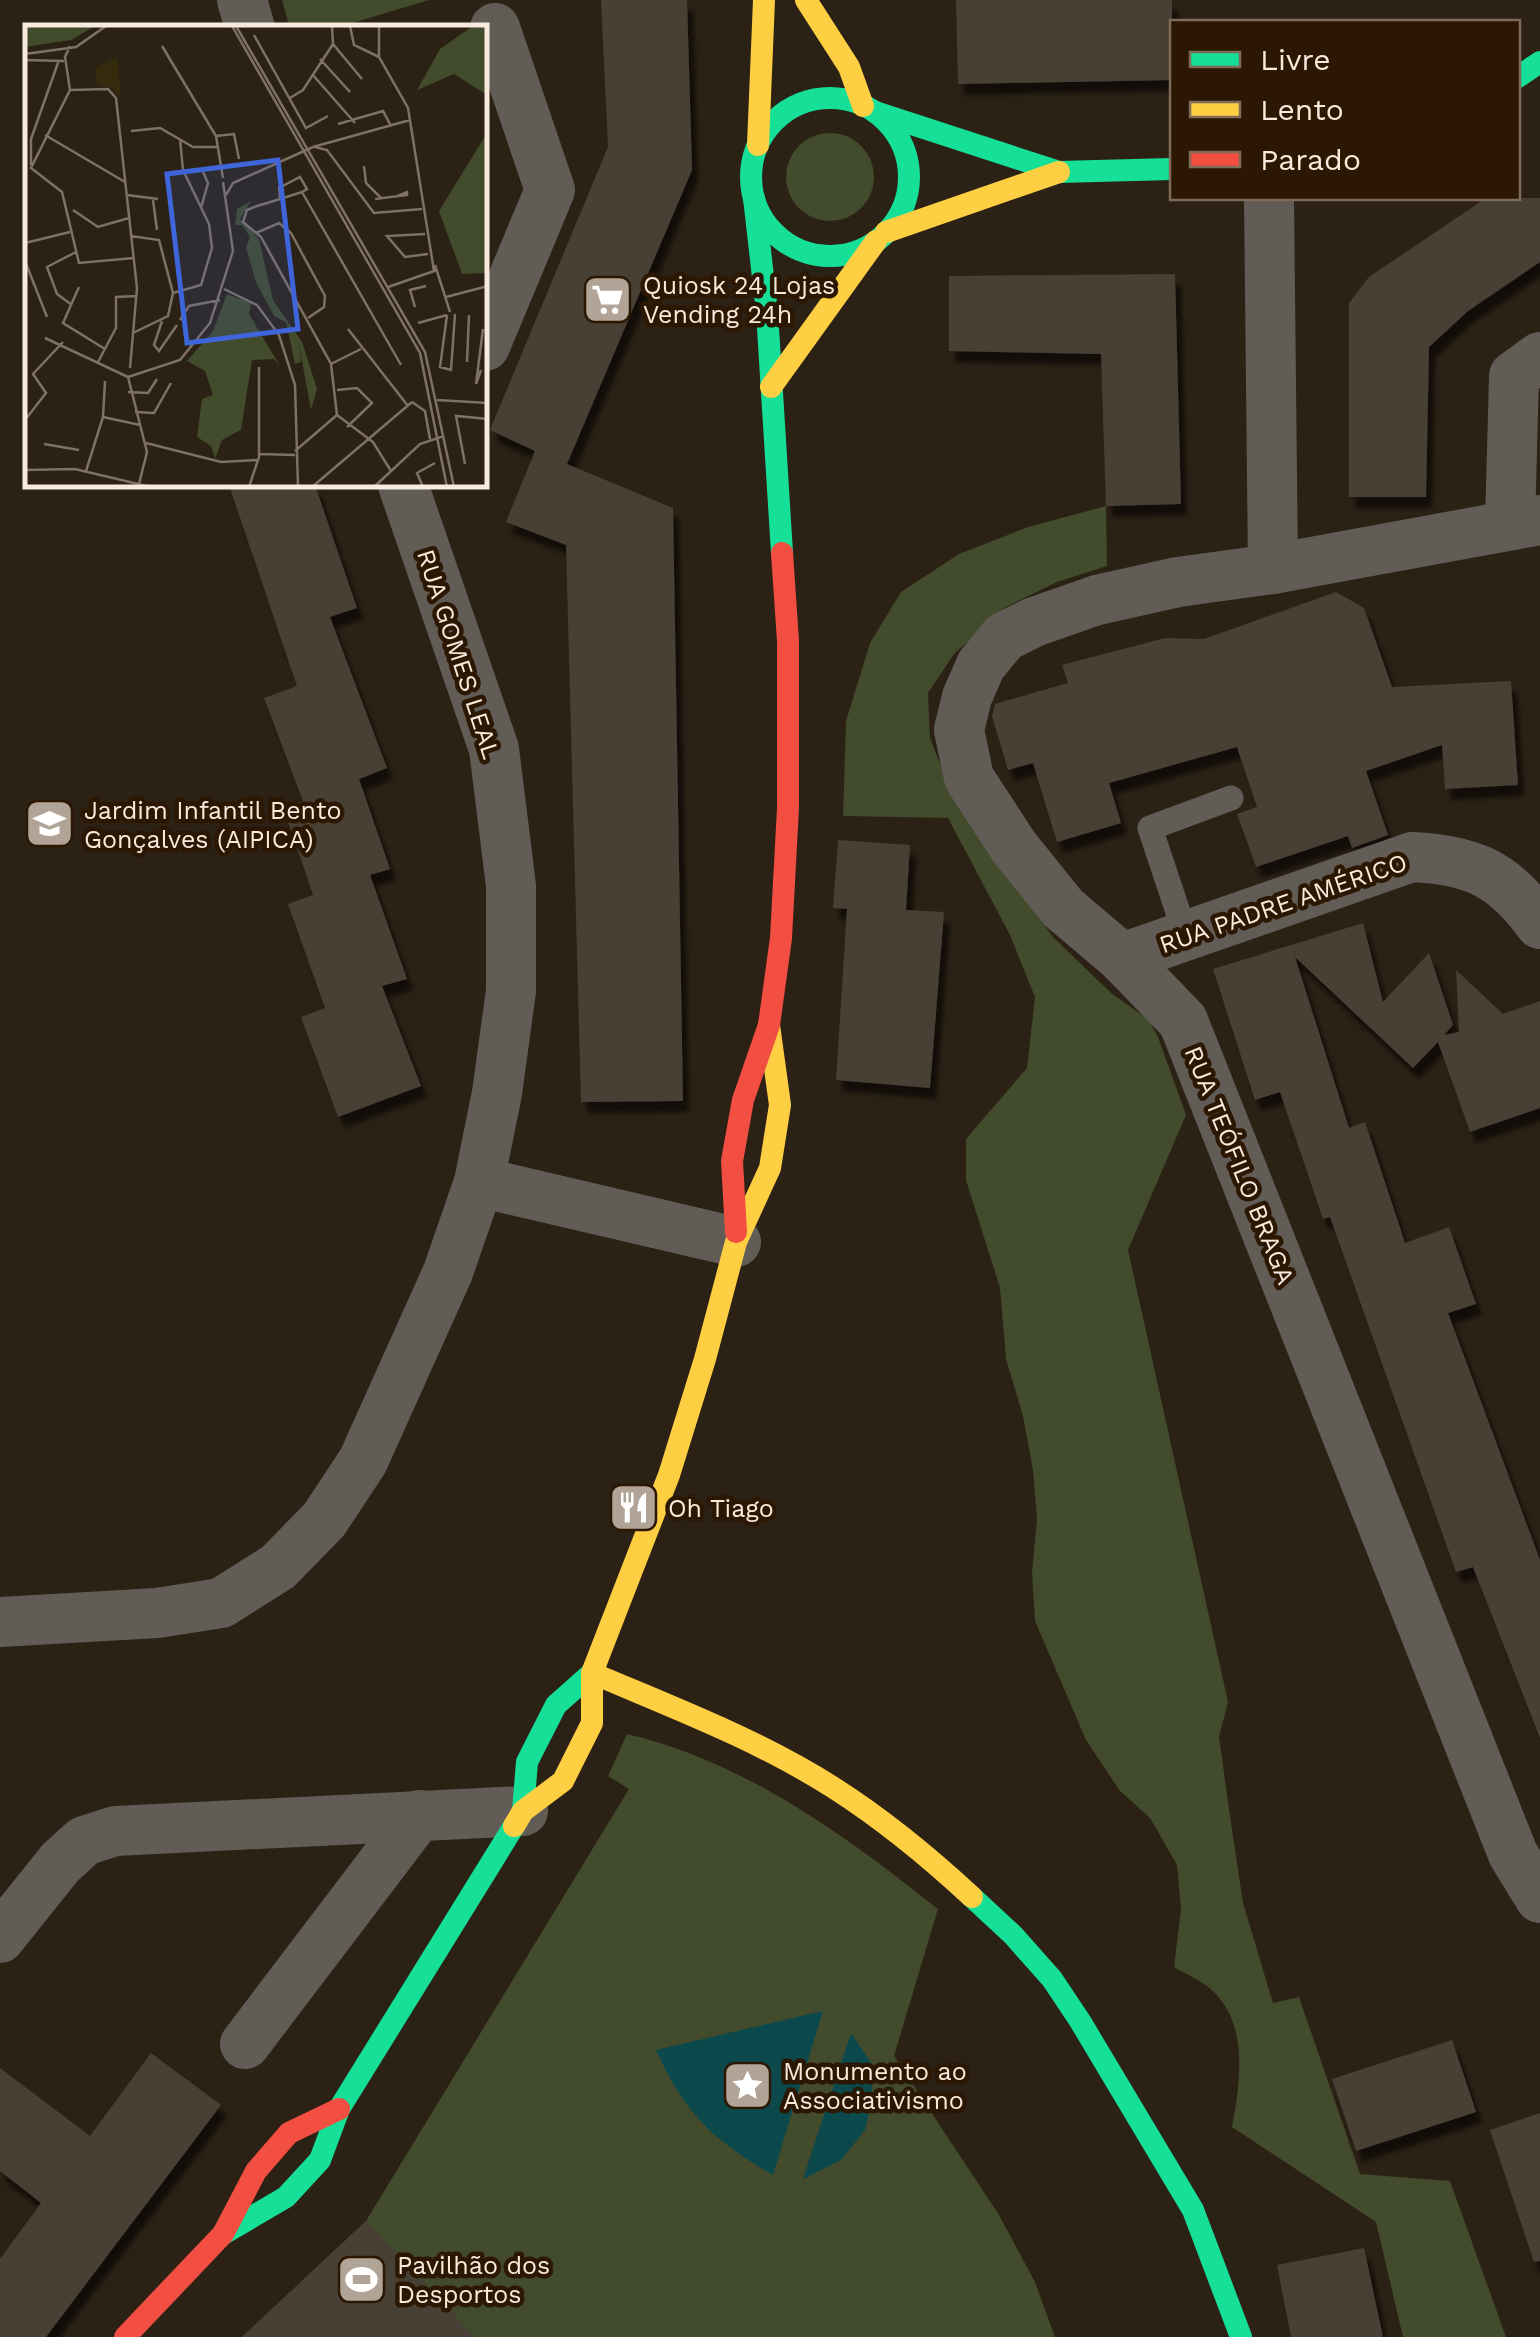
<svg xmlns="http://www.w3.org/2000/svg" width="1540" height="2337" font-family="'Work Sans',sans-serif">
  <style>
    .green { fill: #424b2b }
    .water { fill: #0b494d }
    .building { fill: #493f36; filter: url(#shadow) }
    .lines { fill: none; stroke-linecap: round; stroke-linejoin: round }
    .lane { stroke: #615c56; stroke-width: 25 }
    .street { stroke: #615c56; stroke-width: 50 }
    .fast { stroke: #16e098; stroke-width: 22 }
    .slow { stroke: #ffcf43; stroke-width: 22 }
    .jam { stroke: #f24e42; stroke-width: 22 }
    .labels { text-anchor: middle; stroke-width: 9; stroke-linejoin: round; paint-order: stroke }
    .poi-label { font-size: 25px; fill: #f8eadd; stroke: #2c1702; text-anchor: start }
    .street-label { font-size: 25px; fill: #f8eadd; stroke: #2c1702 }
    .inset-road { fill: none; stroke: #7e7165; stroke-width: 2.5 }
    .view { fill: #3e65d9; fill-opacity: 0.15; stroke: #3e65d9; stroke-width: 5 }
    .inset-edge { fill: none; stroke: #f8eadd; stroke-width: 5 }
  </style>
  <defs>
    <filter id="shadow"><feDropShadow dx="6" dy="11" stdDeviation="2.5" flood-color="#0009"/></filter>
  </defs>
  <rect width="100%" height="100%" fill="#2c2115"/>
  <g class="green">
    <polygon points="282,0 429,0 339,27 290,28"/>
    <circle cx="830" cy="177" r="44"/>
    <path d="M 1106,506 L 1107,566 L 1057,582 L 1006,607 L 954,654 L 928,693 L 930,738 L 948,784 L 1052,936 L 1111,993 L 1149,1020 L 1158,1037 L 1186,1115 L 1128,1250 L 1228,1702 L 1219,1737 L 1231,1823 L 1243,1903 L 1273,2003 L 1299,1997 L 1360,2174 L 1450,2181 L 1506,2337 L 1403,2337 L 1376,2222 L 1232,2127 C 1240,2084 1249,2027 1214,1992 C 1204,1982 1186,1974 1174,1967 L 1181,1909 L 1177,1865 L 1150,1818 L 1120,1791 L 1086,1740 L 1035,1621 L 1032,1573 L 1037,1519 L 1033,1470 L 1023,1416 L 1006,1359 L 1000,1288 L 966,1180 L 966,1139 L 1027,1068 L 1035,997 L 1010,935 L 948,818 L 843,816 L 846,721 L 870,643 L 901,592 L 959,554 L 1028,527 Z"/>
    <path d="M 627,1734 C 744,1761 846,1836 938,1909 L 894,2056 L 999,2215 L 1035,2282 L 1055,2337 L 242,2337 L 366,2221 L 629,1789 L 608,1776 Z"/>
  </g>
  <g class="water">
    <path d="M 823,2011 L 773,2175 C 714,2141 684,2113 656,2050 Z"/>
    <polygon points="851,2033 873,2066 871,2104 865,2130 841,2160 803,2179"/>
  </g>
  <g class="building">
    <polygon points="601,0 687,0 692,170 567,464 673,508 683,1101 581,1102 566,545 506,522 535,451 490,430 608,147"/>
    <polygon points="956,0 1172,0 1172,80 958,84"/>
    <polygon points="1486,198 1540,198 1540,262 1468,311 1429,347 1426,497 1349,497 1349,303 1369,277"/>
    <polygon points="1175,274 1181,504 1106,506 1101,354 949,351 949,276"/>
    <polygon points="229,485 315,485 357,608 330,617 387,768 359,779 390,869 370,875 407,979 382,986 421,1086 338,1117 301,1017 325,1008 288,904 313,895 283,807 303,801 264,698 297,686"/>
    <polygon points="1336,592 1364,608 1392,687 1511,681 1518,785 1445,789 1442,745 1366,771 1388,835 1352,848 1348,836 1256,867 1237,814 1257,807 1237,747 1109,783 1121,823 1057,842 1033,763 1008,770 992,716 995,704 1068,683 1062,665 1165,638 1204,639"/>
    <polygon points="838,840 910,845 906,910 944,912 930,1088 836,1080 847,909 833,908"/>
    <polygon points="1363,923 1383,1002 1429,953 1453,1025 1444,1035 1459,1032 1456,970 1503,1014 1540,1001 1540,1108 1470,1132 1438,1042 1413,1068 1295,957 1349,1128 1365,1122 1405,1243 1449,1227 1476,1304 1448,1313 1540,1560 1540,1738 1473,1567 1456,1572 1330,1217 1323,1219 1280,1092 1255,1100 1213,969"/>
    <polygon points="1452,2040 1476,2112 1356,2151 1332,2079"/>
    <polygon points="151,2053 221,2105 46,2337 0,2337 0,2259 41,2203 0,2171 0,2068 90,2136"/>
    <polygon points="1540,2113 1540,2261 1534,2262 1490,2130"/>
    <polygon points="366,2221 475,2337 242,2337"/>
    <polygon points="1364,2248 1383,2337 1291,2337 1277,2265"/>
  </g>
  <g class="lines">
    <polyline class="lane" points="1186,936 1150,828 1231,798"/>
    <g class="street">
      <polyline points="242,0 250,28"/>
      <polyline points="1269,198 1273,569"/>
      <polyline points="485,346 550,190 495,28"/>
      <polyline points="1540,520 1273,569 1178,582 1097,600 1034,622 1004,637 981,665 967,697 959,730 969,778 1014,847 1063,908 1122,958 1183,1021 1513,1854 1540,1898"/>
      <polyline points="1510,525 1514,376 1540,357"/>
      <path d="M 1122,958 L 1412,857 C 1473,860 1504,874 1540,924"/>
      <polyline points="479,1182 736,1242"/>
      <polyline points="0,1622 157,1613 221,1603 278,1567 324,1520 363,1461 448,1272 479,1182 497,1093 511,991 511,886 494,749 403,485"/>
      <polyline points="0,1938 60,1863 84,1841 115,1831 523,1811"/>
      <polyline points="245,2044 419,1815"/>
    </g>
    <g class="fast">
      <polyline points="1518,77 1540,62"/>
      <circle cx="830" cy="177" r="79"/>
      <polyline points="875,112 1059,172 1172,169"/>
      <polyline points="754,198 767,312 782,553"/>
      <polyline points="523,1811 527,1762 556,1705 592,1673"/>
      <polyline points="972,1897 1013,1935 1052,1979 1080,2021 1193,2210 1241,2337"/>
      <polyline points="223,2234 286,2197 320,2160 339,2109 514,1826"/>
    </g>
    <g class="slow">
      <polyline points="806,0 849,67 863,106"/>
      <polyline points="758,145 764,0"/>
      <polyline points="886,232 1059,172"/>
      <polyline points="771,387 876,241"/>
      <path d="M 592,1673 C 674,1708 759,1740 834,1788 C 884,1820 930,1858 972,1897"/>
      <polyline points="514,1826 523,1811 563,1781 592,1723 592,1673 669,1475 705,1359 736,1242 770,1168 780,1105 769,1025"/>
    </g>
    <g class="jam">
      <polyline points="736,1232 732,1161 743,1100 769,1025 781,938 788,808 788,641 782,553"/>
      <polyline points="125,2337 223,2234 256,2171 289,2133 339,2109"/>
    </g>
  </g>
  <defs>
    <symbol id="supermarket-square" viewBox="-11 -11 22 22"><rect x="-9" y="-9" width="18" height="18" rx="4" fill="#b1a497" stroke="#2c1702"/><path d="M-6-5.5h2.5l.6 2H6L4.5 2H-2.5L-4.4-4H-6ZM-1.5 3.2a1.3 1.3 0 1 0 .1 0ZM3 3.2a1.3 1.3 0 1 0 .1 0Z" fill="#fff"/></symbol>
    <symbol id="school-square" viewBox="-11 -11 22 22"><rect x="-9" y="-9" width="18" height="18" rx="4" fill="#b1a497" stroke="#2c1702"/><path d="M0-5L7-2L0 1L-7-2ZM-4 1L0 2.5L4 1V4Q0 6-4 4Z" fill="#fff"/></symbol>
    <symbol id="restaurant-square" viewBox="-11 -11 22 22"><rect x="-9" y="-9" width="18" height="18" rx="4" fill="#b1a497" stroke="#2c1702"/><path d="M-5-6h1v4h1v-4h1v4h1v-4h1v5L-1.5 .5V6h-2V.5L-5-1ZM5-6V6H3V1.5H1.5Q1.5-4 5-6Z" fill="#fff"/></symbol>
    <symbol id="sight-square" viewBox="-11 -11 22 22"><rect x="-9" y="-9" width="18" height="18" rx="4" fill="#b1a497" stroke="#2c1702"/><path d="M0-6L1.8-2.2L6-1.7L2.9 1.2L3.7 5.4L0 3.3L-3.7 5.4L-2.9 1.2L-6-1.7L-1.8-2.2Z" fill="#fff"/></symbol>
    <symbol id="stadium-square" viewBox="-11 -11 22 22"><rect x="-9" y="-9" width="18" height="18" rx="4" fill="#b1a497" stroke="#2c1702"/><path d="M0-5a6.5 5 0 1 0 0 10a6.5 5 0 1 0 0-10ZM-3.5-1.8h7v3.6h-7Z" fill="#fff"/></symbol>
  </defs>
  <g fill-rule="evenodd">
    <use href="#supermarket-square" x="580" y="272" width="55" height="55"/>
    <use href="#school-square" x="22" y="796" width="55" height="55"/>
    <use href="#restaurant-square" x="606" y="1480" width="55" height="55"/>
    <use href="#sight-square" x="720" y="2058" width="55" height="55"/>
    <use href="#stadium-square" x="334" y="2252" width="55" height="55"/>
  </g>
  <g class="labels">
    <g class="poi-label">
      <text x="643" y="294">Quiosk 24 Lojas<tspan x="643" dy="29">Vending 24h</tspan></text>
      <text x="84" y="819">Jardim Infantil Bento<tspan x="84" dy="29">Gonçalves (AIPICA)</tspan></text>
      <text x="668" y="1517">Oh Tiago</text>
      <text x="783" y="2080">Monumento ao<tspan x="783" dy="29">Associativismo</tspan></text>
      <text x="397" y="2274">Pavilhão dos<tspan x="397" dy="29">Desportos</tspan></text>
    </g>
    <g class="street-label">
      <text transform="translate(459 654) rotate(72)" y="9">RUA GOMES LEAL</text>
      <text transform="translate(1283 903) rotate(-19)" y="9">RUA PADRE AMÉRICO</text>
      <text transform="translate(1240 1165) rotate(68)" y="9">RUA TEÓFILO BRAGA</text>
    </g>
  </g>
  <g transform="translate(25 25)">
    <rect width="462" height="462" fill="#2c2115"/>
    <path d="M 0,1 L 70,1 L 46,15 L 0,22 ZM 462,1 L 462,70 L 429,49 L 392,65 L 415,24 L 445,3 ZM 462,108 L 462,248 L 437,249 L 414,186 ZM 226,176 L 215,194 L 234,214 L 248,275 L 277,317 L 292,364 L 286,385 L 274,320 L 276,337 L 270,339 L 261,297 L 249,291 L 231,257 L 221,223 L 225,212 L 217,200 L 210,200 L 212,184 ZM 202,269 L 226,278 L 224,289 L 255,341 L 249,334 L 227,335 L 216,405 L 197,415 L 190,434 L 186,421 L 172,412 L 177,374 L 188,370 L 180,346 L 162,336 L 188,306 Z" fill="#424b2b"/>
    <path d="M 92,32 L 96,74 L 88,63 L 72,60 L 70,43 Z" fill="#342b0d"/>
    <path class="inset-road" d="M 207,1 L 395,328 L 422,462M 211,1 L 400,327 L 429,462M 307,1 L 308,19 L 337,54M 325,1 L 329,20 L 354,32M 354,1 L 354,32 L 383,83 L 409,246M 229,10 L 281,103 L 303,91M 45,21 L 40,32 L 45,65 L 6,143 L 37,167 L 54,238 L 109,233M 137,21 L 191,111 L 198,153M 0,29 L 51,22 L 81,1M 295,34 L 325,67M 0,35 L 39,36M 287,49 L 330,98M 45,65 L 83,64 L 91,73 L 112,263 L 105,343M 265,73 L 278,65 L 308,19M 313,99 L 358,86 L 366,101M 106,106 L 135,103 L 168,122 L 194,122M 20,110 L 100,157M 191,111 L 209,109 L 214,134M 290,122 L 302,125 L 349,188 L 397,184M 6,140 L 6,114 L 34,35M 339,141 L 341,158 L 357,174M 277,167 L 376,340M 102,170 L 133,174M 201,170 L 208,158 L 288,122 L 385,95M 255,174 L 254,163 L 275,152 L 282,164 L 277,167 L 255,174 L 239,179 L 232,181 L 222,185 L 218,197 L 236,212 L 306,339 L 312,390 L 348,417 L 366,446M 350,174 L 382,170 L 382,167 L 370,172M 128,175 L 132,205M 176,183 L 183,158 L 178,147M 48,185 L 73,202 L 104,193M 231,208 L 254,198 L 266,208 L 300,271 L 299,282 L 283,293M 400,209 L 362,211 L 380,232 L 403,229M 106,211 L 134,215 L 148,268M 0,218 L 45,207M 0,236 L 22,292M 410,240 L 425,287M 54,262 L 38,298 L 80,324M 363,262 L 412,245M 199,264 L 232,280 L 254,310 L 270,360 L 273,462M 148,268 L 176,260 L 187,223 L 184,199 L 158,145 L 155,114M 421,272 L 463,261M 47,280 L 32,269 L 22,242 L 51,227M 390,282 L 385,265 L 401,261M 422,290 L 415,342 L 426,345 L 430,289M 155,295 L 164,281 L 195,275M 137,296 L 129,320 L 134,326 L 152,300M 393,298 L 422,290M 323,304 L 383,381M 108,308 L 143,291 L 148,268M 20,313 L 103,352M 73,337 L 91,303 L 91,272 L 112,271M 442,337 L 444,290M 306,339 L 336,324M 456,345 L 451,359 L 458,304M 103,352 L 155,335 L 185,298 L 208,226 L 198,157M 103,352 L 122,427 L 114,459M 312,365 L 332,363 L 347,378 L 322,402M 103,367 L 123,368 L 132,354M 412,375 L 463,378M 387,377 L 400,386 L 405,414M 110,387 L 129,388 L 146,358M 78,392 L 115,400M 0,395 L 21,368 L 8,349 L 38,317M 121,418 L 196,437 L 233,435M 19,419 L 54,425M 270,426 L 312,390M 234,429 L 270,430M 440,439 L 431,391 L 463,394M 0,445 L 50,444 L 126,462M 61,446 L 78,392 L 80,356M 224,462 L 234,432 L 234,342M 287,462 L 387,377M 349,462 L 395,419 L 419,411M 398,462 L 392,448 L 410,438"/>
    <path class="view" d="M 253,135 L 273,304 L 162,318 L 142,149 Z"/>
    <rect width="462" height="462" class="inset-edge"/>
  </g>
  <rect x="1170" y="20" width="350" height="180" fill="#2c1702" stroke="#7e6b5a" stroke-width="2.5"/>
  <rect x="1190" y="52" width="50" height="15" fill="#16e098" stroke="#7e6b5a" stroke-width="2.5"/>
  <text x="1260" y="70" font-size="30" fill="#f8eadd">Livre</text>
  <rect x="1190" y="102" width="50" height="15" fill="#ffcf43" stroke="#7e6b5a" stroke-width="2.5"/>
  <text x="1260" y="120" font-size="30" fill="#f8eadd">Lento</text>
  <rect x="1190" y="152" width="50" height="15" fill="#f24e42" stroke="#7e6b5a" stroke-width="2.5"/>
  <text x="1260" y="170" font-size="30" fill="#f8eadd">Parado</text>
</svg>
